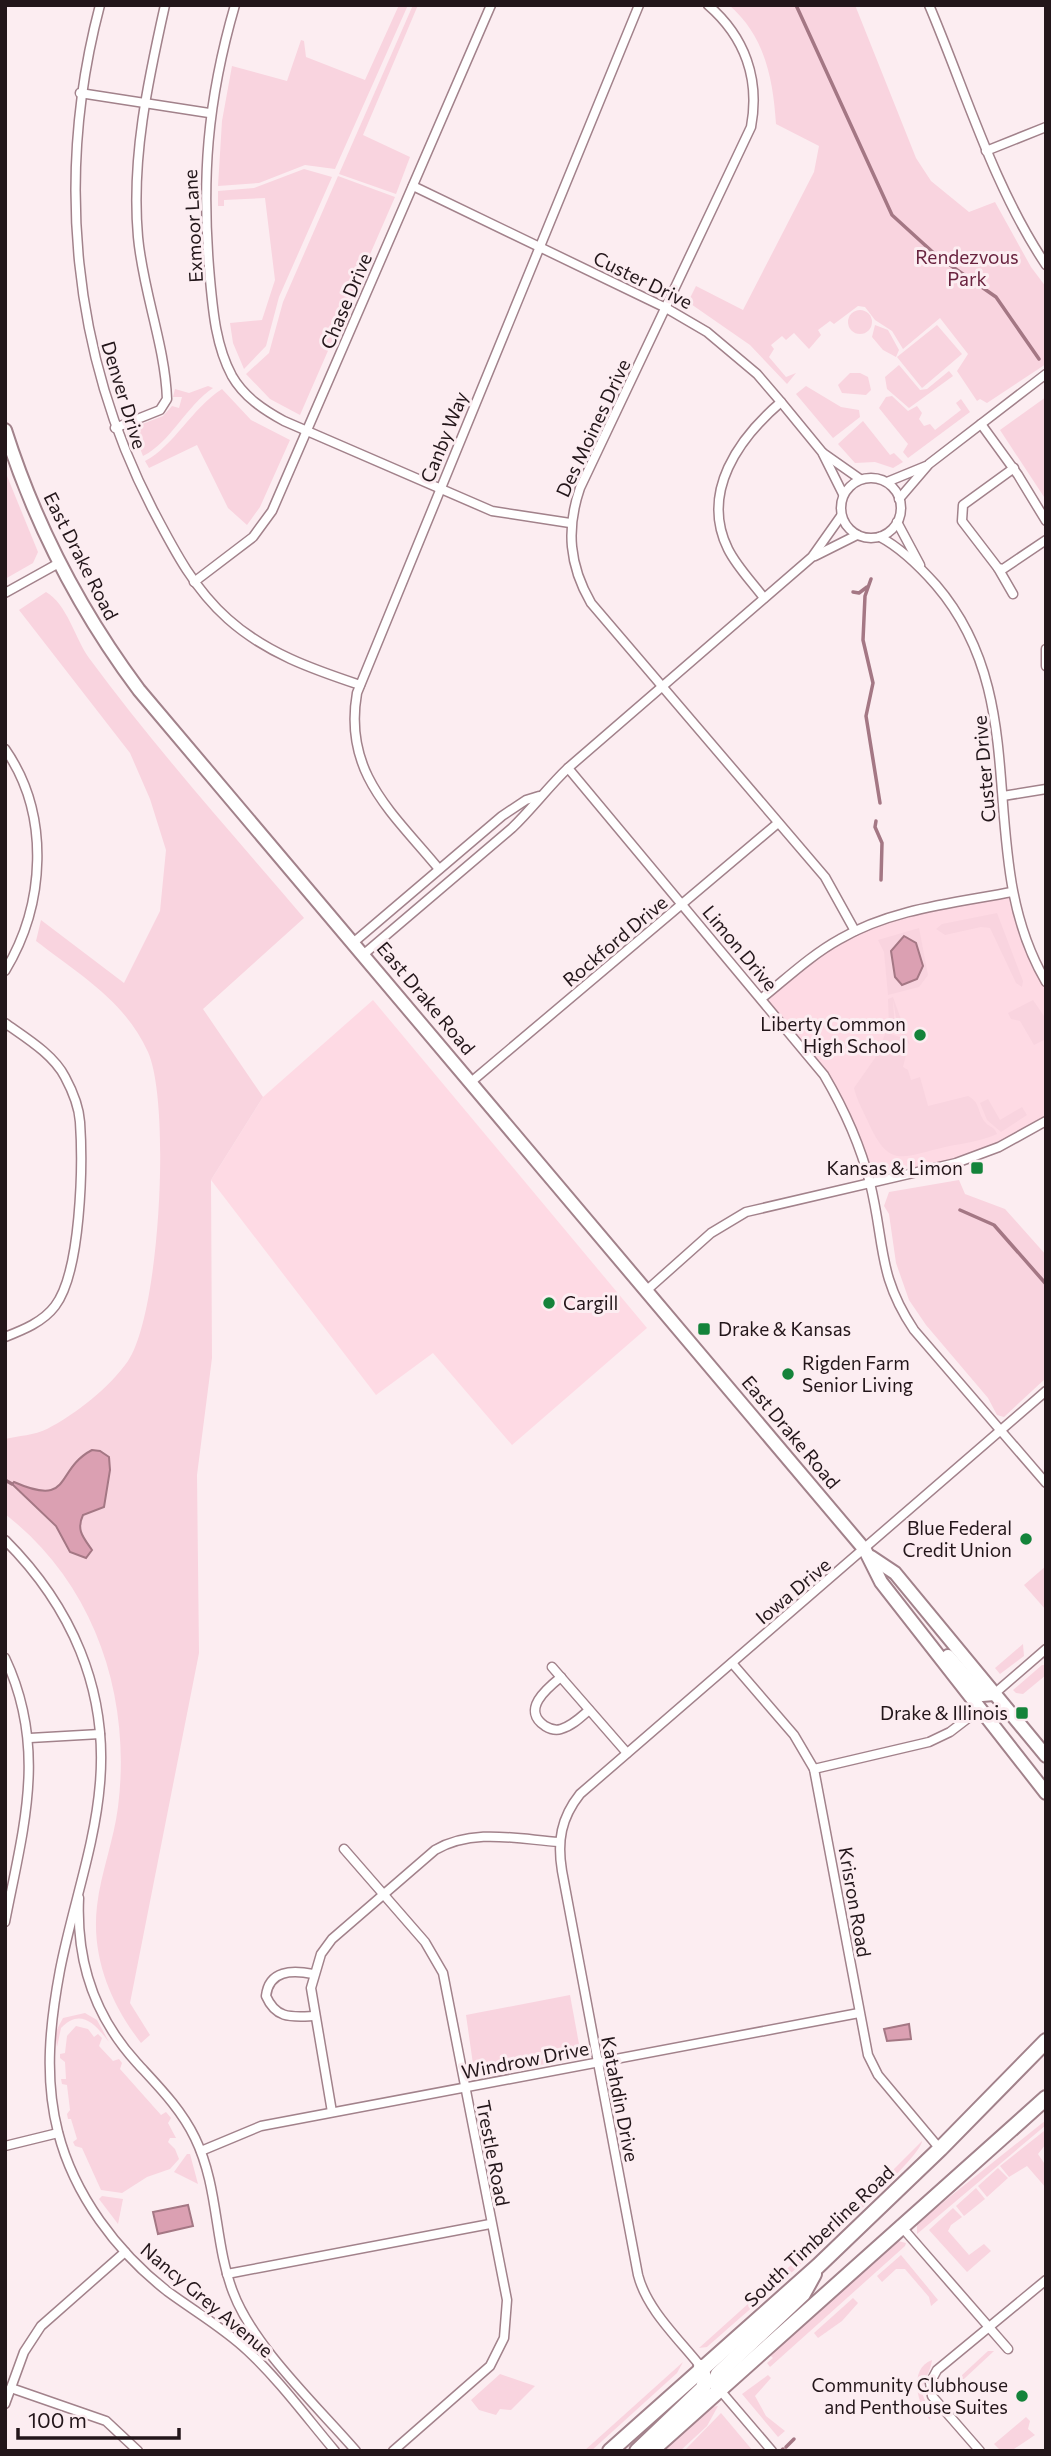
<svg xmlns="http://www.w3.org/2000/svg" width="1051" height="2456" font-family="Commissioner,sans-serif">
  <style>
    .built { fill: #fedae4 }
    .green { fill: #f9d4df }
    .water { fill: #dba0b2; stroke: #a47784; stroke-width: 2 }
    .lines { fill: none; stroke-linecap: round; stroke-linejoin: round }
    .stream { stroke: #a47784; stroke-width: 3.5 }
    .street-casing { stroke: #a2828b; stroke-width: 11 }
    .secondary-casing { stroke: #a2828b; stroke-width: 16 }
    .primary-casing { stroke: #a2828b; stroke-width: 18 }
    .street { stroke: #fff; stroke-width: 8 }
    .secondary { stroke: #fff; stroke-width: 12 }
    .primary { stroke: #fff; stroke-width: 14 }
    .poi-dot { fill: #14833a; stroke: #fcedf1; stroke-width: 2.5 }
    .labels { text-anchor: middle; stroke-width: 6; stroke-linejoin: round; paint-order: stroke }
    .street-label { font-size: 19px; fill: #23161a; stroke: #fcedf1 }
    .park-label { font-size: 19px; fill: #69233f; stroke: #fcedf1 }
    .poi-label { font-size: 19px; fill: #23161a; stroke: #fcedf1; text-anchor: end }
  </style>
  <rect width="100%" height="100%" fill="#fcedf1"/>
  <g class="built">
    <polygon points="1012,892 1046,982 1046,1121 999,1147 871,1184 839,1101 762,998 830,944 896,915"/>
    <polygon points="373,1000 647,1328 512,1445 433,1353 376,1395 211,1180 263,1097"/>
  </g>
  <g class="green">
    <polygon points="399,5 408,5 335,169 305,165 259,183 218,186 222,121 232,66 287,81 301,40 304,41 306,57 365,80"/>
    <polygon points="413,5 418,5 363,135 410,157 396,194 339,174"/>
    <path d="M 729,5 L 855,5 L 916,158 L 931,181 L 969,212 L 995,202 L 1031,267 L 1046,287 L 1046,364 L 987,403 L 980,399 L 977,401 L 957,371 L 968,354 L 940,318 L 903,349 L 892,331 L 875,320 L 865,307 L 858,306 L 834,324 L 830,321 L 818,330 L 821,335 L 809,349 L 794,333 L 786,340 L 782,336 L 771,345 L 774,349 L 769,357 L 786,377 L 796,373 L 787,384 L 750,345 L 688,302 L 696,286 L 743,310 L 814,172 L 819,146 L 776,124 C 773,79 765,36 729,5 Z"/>
    <polygon points="304,169 332,177 279,297 266,346 244,369 233,343 230,323 262,320 275,280 265,198 224,200 224,206 218,206 218,191 254,188"/>
    <polygon points="338,176 395,197 300,415 270,399 246,374 269,353 283,302"/>
    <circle cx="860" cy="322" r="12"/>
    <polygon points="875,325 888,330 899,350 896,357 883,350 872,337"/>
    <polygon points="937,325 962,354 922,388 897,357"/>
    <polygon points="899,365 920,390 927,389 949,371 953,376 909,408 887,389 885,377"/>
    <polygon points="850,373 860,373 868,377 871,390 866,395 842,393 838,385"/>
    <path d="M 208,386 L 213,388 C 186,406 171,442 143,456 L 132,428 L 163,416 L 172,406 L 179,408 L 182,397 L 173,397 L 175,389 L 189,393 Z"/>
    <polygon points="806,386 841,407 859,410 860,417 833,438 796,394"/>
    <path d="M 222,389 L 251,420 L 290,440 L 260,507 L 247,525 L 228,508 L 197,445 L 149,468 L 145,461 C 174,446 192,408 222,389 Z"/>
    <polygon points="892,396 908,411 917,406 922,413 919,419 924,426 930,424 935,430 961,410 956,403 961,399 970,412 908,458 903,452 908,444 879,408 886,397"/>
    <polygon points="1046,397 1046,500 1000,430"/>
    <polygon points="863,421 890,455 894,453 903,462 893,468 875,462 855,463 838,444"/>
    <polygon points="5,471 38,552 33,563 5,579"/>
    <path d="M 46,592 C 67,604 75,638 89,658 C 156,749 231,832 304,918 L 203,1009 L 263,1097 L 211,1180 L 212,1358 L 197,1475 L 199,1653 L 130,2003 L 150,2035 L 141,2043 C 111,2004 91,1957 97,1906 C 101,1872 114,1840 118,1807 C 132,1696 95,1584 5,1514 L 5,1439 C 18,1436 35,1435 47,1429 C 76,1414 109,1388 128,1361 C 160,1314 171,1104 148,1052 C 125,1001 79,974 36,941 L 41,920 L 124,983 L 160,911 L 166,850 L 150,799 L 130,753 L 19,610 Z"/>
    <polygon points="997,913 1023,981 1022,987 1016,983 990,928 981,927 945,935 936,929 942,924"/>
    <polygon points="919,928 928,975 919,987 888,995 884,952 878,940"/>
    <polygon points="893,997 910,1045 898,1030 893,1000 895,1030 889,1027 888,999"/>
    <polygon points="1033,1000 1046,1019 1046,1039 1034,1045 1020,1021 1011,1019 1008,1013"/>
    <path d="M 886,1032 L 902,1038 L 907,1051 L 903,1067 L 908,1070 L 911,1080 L 920,1077 L 928,1106 L 968,1096 C 981,1103 977,1112 985,1122 C 990,1128 994,1126 997,1134 C 979,1142 964,1143 945,1147 C 902,1157 890,1169 869,1124 C 864,1112 857,1101 854,1088 L 875,1058 Z"/>
    <polygon points="988,1099 1000,1120 1022,1107 1027,1115 1001,1132 987,1120 980,1103"/>
    <polygon points="959,1180 965,1194 1005,1209 1046,1255 1046,1378 1004,1417 997,1415 988,1398 926,1325 909,1300 896,1263 889,1214 884,1206 889,1192"/>
    <polygon points="1046,1566 1046,1610 1024,1585"/>
    <polygon points="1023,1644 1024,1656 1000,1674 995,1668"/>
    <polygon points="1042,1665 1046,1665 1046,1675 1023,1694 1016,1693 1013,1690"/>
    <polygon points="570,1995 579,2044 576,2048 479,2067 473,2064 466,2015"/>
    <path d="M 85,2013 L 97,2020 L 109,2042 C 96,2025 81,2007 61,2028 L 57,2047 L 55,2033 L 63,2018 Z"/>
    <polygon points="76,2026 88,2029 94,2037 98,2034 102,2038 99,2046 113,2061 119,2059 122,2063 120,2069 161,2115 166,2112 171,2118 168,2123 176,2138 170,2138 168,2142 175,2149 179,2159 170,2169 147,2177 122,2193 101,2190 82,2148 75,2146 73,2142 77,2139 71,2119 68,2119 67,2114 70,2110 67,2085 62,2084 61,2079 66,2079 65,2062 60,2058 60,2054 65,2053 67,2036"/>
    <polygon points="575,2052 578,2058 481,2076 480,2070"/>
    <polygon points="1046,2120 1046,2125 917,2234 917,2223"/>
    <polygon points="1044,2131 1046,2144 1038,2154 1046,2166 1046,2188 1027,2166 1009,2177 1000,2166"/>
    <path d="M 922,2141 C 922,2162 735,2322 707,2347 L 699,2348 L 860,2203 Z"/>
    <polygon points="187,2154 190,2154 198,2184 174,2172"/>
    <polygon points="998,2168 1008,2178 987,2197 978,2186"/>
    <polygon points="976,2188 985,2199 964,2216 956,2206"/>
    <polygon points="102,2196 123,2199 118,2224 99,2199"/>
    <polygon points="953,2208 962,2217 951,2225 948,2231 969,2255 984,2244 991,2251 967,2272 929,2230"/>
    <polygon points="898,2241 906,2243 905,2246 770,2367 767,2363 773,2358 769,2354"/>
    <polygon points="901,2255 938,2300 931,2306 929,2297 905,2269 896,2269 882,2282 877,2276"/>
    <polygon points="853,2298 858,2303 842,2321 818,2338 814,2333"/>
    <polygon points="988,2351 994,2351 951,2391 947,2389"/>
    <path d="M 932,2360 C 929,2382 912,2387 932,2410 L 930,2420 C 917,2404 908,2369 932,2360 Z"/>
    <polygon points="683,2362 677,2373 591,2451 584,2451"/>
    <polygon points="500,2374 535,2386 511,2410 500,2409 496,2415 479,2410 471,2400"/>
    <polygon points="768,2375 771,2378 755,2396 766,2416 785,2431 778,2437 742,2394"/>
    <polygon points="718,2406 707,2426 680,2451 662,2451 711,2407"/>
    <polygon points="721,2413 753,2451 687,2451 686,2449"/>
    <polygon points="1026,2417 1030,2421 1028,2429 1035,2435 1011,2451 1001,2451 994,2444"/>
  </g>
  <g class="water">
    <polygon points="904,936 916,943 923,966 917,979 902,985 895,977 891,951"/>
    <path d="M 92,1450 L 100,1451 L 109,1457 L 110,1470 L 104,1507 L 83,1515 C 76,1530 83,1537 92,1550 L 86,1558 L 70,1552 L 56,1526 L 12,1484 L 14,1482 C 73,1508 54,1470 92,1450 Z"/>
    <polygon points="909,2024 911,2039 887,2041 884,2029"/>
    <polygon points="188,2205 193,2226 158,2234 153,2212"/>
  </g>
  <g class="lines">
    <g class="stream">
      <polyline points="796,5 892,215 937,256 996,297 1039,359"/>
      <polyline points="871,579 865,596 863,640 873,683 866,716 880,803"/>
      <polyline points="853,592 859,593 867,587"/>
      <polyline points="876,821 875,827 882,843 881,880"/>
      <polyline points="960,1210 994,1225 1046,1284"/>
      <polyline points="5,1480 12,1484"/>
      <polyline points="786,2447 794,2439"/>
      <polyline points="782,2450 783,2449"/>
    </g>
    <defs>
      <g id="street">
        <path d="M 100,5 C 55,175 72,354 153,510 C 174,550 194,589 228,619 C 266,653 312,669 360,685"/>
        <path d="M 235,5 C 207,101 201,180 210,279 C 213,312 216,346 232,376 C 244,397 264,410 284,421 L 492,511 L 570,523"/>
        <path d="M 708,5 C 745,37 760,79 751,127 L 580,488 C 566,529 569,565 591,603 L 825,877 L 855,931"/>
        <path d="M 929,5 C 966,92 993,186 1046,265"/>
        <polyline points="80,93 209,113"/>
        <polyline points="986,151 1046,127"/>
        <polyline points="413,186 666,308 707,332 757,374 781,402 822,452 843,494"/>
        <polyline points="981,424 1018,475 1046,521"/>
        <path d="M 115,428 L 160,410 L 167,399 C 165,345 143,292 138,237 C 131,159 148,81 165,5"/>
        <polyline points="823,453 860,479"/>
        <polyline points="1014,468 963,505 962,521 998,568 1003,569 1046,540"/>
        <circle cx="871" cy="508" r="30"/>
        <polyline points="887,482 926,466"/>
        <polyline points="899,499 929,464 1046,374"/>
        <polyline points="897,522 920,565"/>
        <path d="M 880,537 C 901,548 920,567 936,585 C 1038,704 971,854 1046,982"/>
        <polyline points="815,556 857,535"/>
        <polyline points="998,568 1013,594"/>
        <polyline points="194,582 253,537 272,511 491,5"/>
        <polyline points="5,593 59,563"/>
        <path d="M 764,598 C 752,582 737,567 728,549 C 700,492 739,438 781,402"/>
        <polyline points="1046,649 1046,666"/>
        <path d="M 5,749 C 51,815 45,905 5,971"/>
        <path d="M 568,768 L 824,1075 C 844,1109 860,1144 870,1183 C 885,1243 877,1275 914,1330 L 1046,1483"/>
        <polyline points="1003,796 1046,789"/>
        <path d="M 439,869 C 392,812 343,773 357,693 L 639,5"/>
        <polyline points="354,942 502,816 526,800 539,796"/>
        <path d="M 364,954 L 512,828 C 532,809 548,787 568,768 L 812,557 L 841,516"/>
        <path d="M 762,998 C 787,978 811,955 840,939 C 891,909 954,903 1012,892"/>
        <path d="M 5,1023 C 26,1038 53,1054 65,1077 C 72,1090 79,1107 80,1122 C 83,1166 81,1272 55,1306 C 43,1322 23,1330 5,1337"/>
        <polyline points="471,1082 778,823"/>
        <polyline points="647,1290 711,1233 746,1212 956,1163 999,1147 1046,1121"/>
        <path d="M 5,1540 C 71,1606 108,1689 100,1783 C 95,1846 72,1908 60,1970 C 50,2023 44,2078 58,2132 C 74,2195 117,2252 167,2291 C 194,2311 224,2328 248,2351 C 280,2381 307,2418 335,2451"/>
        <path d="M 5,1658 C 48,1749 23,1829 5,1922"/>
        <polyline points="732,1663 794,1735 814,1769 868,2055 878,2075 940,2149"/>
        <polyline points="552,1667 627,1753"/>
        <path d="M 561,1677 C 546,1689 521,1710 545,1726 C 550,1729 555,1731 561,1729 C 572,1726 581,1717 589,1710"/>
        <polyline points="994,1694 1046,1649"/>
        <polyline points="30,1738 100,1734"/>
        <polyline points="814,1769 929,1742 950,1732 980,1709"/>
        <polyline points="344,1849 425,1942 443,1973 507,2300 504,2338 490,2366 393,2451"/>
        <path d="M 79,1898 C 76,1962 94,2016 137,2063 C 159,2087 181,2109 195,2138 C 219,2187 214,2243 233,2292 C 253,2346 318,2407 356,2451"/>
        <path d="M 313,1974 C 292,1970 269,1970 266,1996 C 276,2019 291,2017 313,2016"/>
        <path d="M 332,2112 L 311,1988 L 321,1954 L 332,1939 L 435,1850 C 473,1828 517,1839 559,1842"/>
        <polyline points="5,2146 58,2133"/>
        <polyline points="201,2151 261,2126 859,2013"/>
        <polyline points="900,2225 1008,2349"/>
        <polyline points="227,2274 490,2224"/>
        <path d="M 701,2367 C 679,2339 647,2310 638,2275 L 562,1871 C 557,1841 561,1818 580,1794 L 1046,1391"/>
        <polyline points="11,2388 106,2421 138,2451"/>
        <polyline points="719,2389 772,2451"/>
        <polyline points="5,2404 24,2352 41,2326 125,2252"/>
        <polyline points="980,2451 932,2396 930,2383 937,2370 1046,2280"/>
      </g>
      <g id="secondary">
        <path d="M 5,430 C 35,524 80,611 139,690 L 865,1550 L 881,1582 L 1046,1793"/>
        <polyline points="871,1557 895,1573 1046,1756"/>
        <polyline points="948,1656 982,1695 994,1694"/>
      </g>
      <g id="primary">
        <polyline points="719,2389 715,2382 718,2374 803,2294 814,2274"/>
        <polyline points="610,2451 818,2266 940,2149 1046,2041"/>
        <polyline points="637,2451 703,2388 705,2381 701,2367"/>
        <polyline points="651,2451 1046,2098"/>
      </g>
    </defs>
    <use href="#street" class="street-casing"/>
    <use href="#secondary" class="secondary-casing"/>
    <use href="#primary" class="primary-casing"/>
    <use href="#street" class="street"/>
    <use href="#secondary" class="secondary"/>
    <use href="#primary" class="primary"/>
  </g>
  <g class="poi-dot">
    <circle cx="920" cy="1035" r="7"/>
    <rect x="970" y="1161" width="14" height="14" rx="3.5"/>
    <circle cx="549" cy="1303" r="7"/>
    <rect x="697" y="1322" width="14" height="14" rx="3.5"/>
    <circle cx="788" cy="1374" r="7"/>
    <circle cx="1026" cy="1539" r="7"/>
    <rect x="1015" y="1706" width="14" height="14" rx="3.5"/>
    <circle cx="1022" cy="2396" r="7"/>
  </g>
  <g class="labels">
    <g class="street-label">
      <text transform="translate(193 226) rotate(-93)" y="7">Exmoor Lane</text>
      <text transform="translate(643 280) rotate(26)" y="7">Custer Drive</text>
      <text transform="translate(346 301) rotate(-67)" y="7">Chase Drive</text>
      <text transform="translate(124 395) rotate(73)" y="7">Denver Drive</text>
      <text transform="translate(593 428) rotate(-65)" y="7">Des Moines Drive</text>
      <text transform="translate(444 437) rotate(-68)" y="7">Canby Way</text>
      <text transform="translate(81 556) rotate(63)" y="7">East Drake Road</text>
      <text transform="translate(984 769) rotate(-95)" y="7">Custer Drive</text>
      <text transform="translate(615 941) rotate(-40)" y="7">Rockford Drive</text>
      <text transform="translate(740 948) rotate(50)" y="7">Limon Drive</text>
      <text transform="translate(426 998) rotate(50)" y="7">East Drake Road</text>
      <text transform="translate(791 1432) rotate(50)" y="7">East Drake Road</text>
      <text transform="translate(793 1591) rotate(-40)" y="7">Iowa Drive</text>
      <text transform="translate(855 1902) rotate(80)" y="7">Krisron Road</text>
      <text transform="translate(525 2060) rotate(-11)" y="7">Windrow Drive</text>
      <text transform="translate(620 2099) rotate(79)" y="7">Katahdin Drive</text>
      <text transform="translate(493 2153) rotate(79)" y="7">Trestle Road</text>
      <text transform="translate(819 2236) rotate(-43)" y="7">South Timberline Road</text>
      <text transform="translate(207 2300) rotate(40)" y="7">Nancy Grey Avenue</text>
    </g>
    <g class="park-label">
      <text x="967" y="264">Rendezvous<tspan x="967" dy="22">Park</tspan></text>
    </g>
    <g class="poi-label">
      <text x="906" y="1031">Liberty Common<tspan x="906" dy="22">High School</tspan></text>
      <text x="963" y="1175">Kansas &amp; Limon</text>
      <text x="563" y="1310" text-anchor="start">Cargill</text>
      <text x="718" y="1336" text-anchor="start">Drake &amp; Kansas</text>
      <text x="802" y="1370" text-anchor="start">Rigden Farm<tspan x="802" dy="22">Senior Living</tspan></text>
      <text x="1012" y="1535">Blue Federal<tspan x="1012" dy="22">Credit Union</tspan></text>
      <text x="1008" y="1720">Drake &amp; Illinois</text>
      <text x="1008" y="2392">Community Clubhouse<tspan x="1008" dy="22">and Penthouse Suites</tspan></text>
    </g>
  </g>
  <rect width="1051" height="2456" fill="none" stroke="#23161a" stroke-width="14"/>
  <path d="M18 2428v10h161v-10" fill="none" stroke="#23161a" stroke-width="3.5"/>
  <text x="28" y="2428" font-size="21" fill="#23161a" stroke="#fcedf1" stroke-width="5" paint-order="stroke">100 m</text>
</svg>
